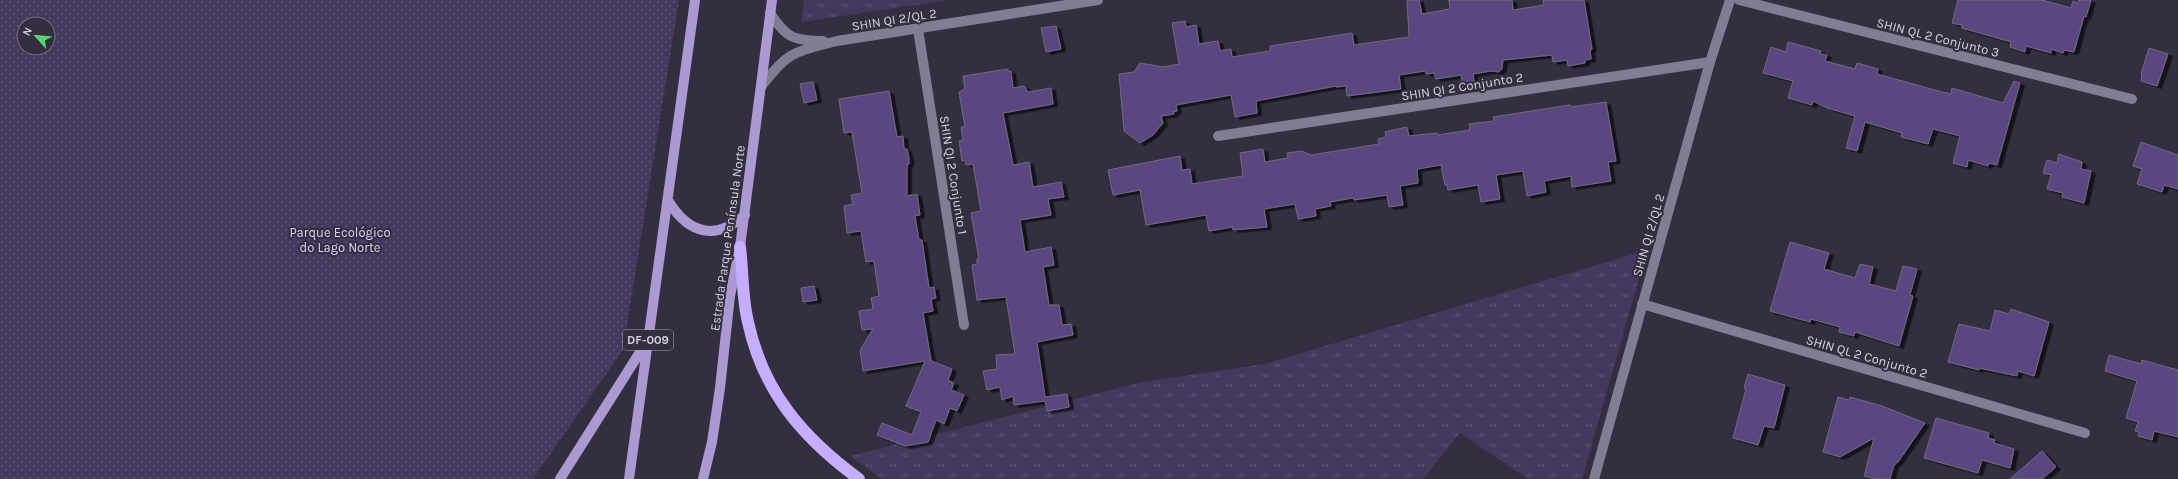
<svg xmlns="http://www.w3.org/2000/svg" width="2178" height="479" font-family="Karla,sans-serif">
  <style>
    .grass { fill: url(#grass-tufts) }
    .park { fill: url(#park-dots); fill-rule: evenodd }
    .building { fill: #5a4681; stroke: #706a7d; filter: url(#shadow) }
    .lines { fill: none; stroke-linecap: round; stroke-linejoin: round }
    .minor { stroke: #837d91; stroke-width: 10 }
    .major { stroke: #ab9ad2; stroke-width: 10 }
    .highway { stroke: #c6aefe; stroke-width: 12 }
    .labels { text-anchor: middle; stroke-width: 4; stroke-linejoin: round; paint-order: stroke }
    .shield { fill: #342f40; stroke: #a6a2af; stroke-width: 1 }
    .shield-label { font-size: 12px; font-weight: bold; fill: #d7d4df }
    .street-label { font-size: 13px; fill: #d7d4df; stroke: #342f40 }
    .park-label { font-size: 13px; fill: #ded4f9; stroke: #342f40 }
  </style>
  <defs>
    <pattern id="grass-tufts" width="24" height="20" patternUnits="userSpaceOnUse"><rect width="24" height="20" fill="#44395c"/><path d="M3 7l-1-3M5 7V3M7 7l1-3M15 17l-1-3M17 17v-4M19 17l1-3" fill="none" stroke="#5e5573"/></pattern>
    <pattern id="park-dots" width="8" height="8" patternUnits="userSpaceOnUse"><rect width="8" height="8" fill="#44395c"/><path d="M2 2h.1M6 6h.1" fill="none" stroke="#5e5573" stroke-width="1.8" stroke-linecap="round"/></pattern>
    <filter id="shadow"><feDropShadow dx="4.5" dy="2.5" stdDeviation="0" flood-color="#0009"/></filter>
  </defs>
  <rect width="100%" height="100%" fill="#342f40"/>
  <g class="grass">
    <polygon points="804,0 949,0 801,22"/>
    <polygon points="1647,250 1582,479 1528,479 1460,433 1423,479 882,479 850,456 1143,382 1265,364"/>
  </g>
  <path class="park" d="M 0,0 L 679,0 L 623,350 L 533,479 L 0,479 ZM 24,24 L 48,24 L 48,48 L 24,48 Z"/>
  <g class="building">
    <polygon points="1407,0 1419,0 1422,14 1450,9 1449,0 1512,0 1513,10 1544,5 1543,0 1584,0 1592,49 1590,50 1591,59 1585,60 1585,63 1568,66 1567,60 1553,62 1552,55 1503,60 1502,69 1499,72 1491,71 1473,74 1475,87 1463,88 1461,75 1436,79 1434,73 1426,74 1425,71 1399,75 1401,89 1347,96 1346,86 1336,87 1336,86 1256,101 1257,113 1235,117 1231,95 1176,105 1177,111 1173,112 1174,114 1161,116 1163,123 1153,135 1140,143 1124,131 1119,74 1134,72 1140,63 1163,67 1179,64 1172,23 1185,21 1186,27 1196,25 1199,44 1218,41 1220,51 1231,49 1232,57 1270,51 1270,46 1352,33 1354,45 1409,37"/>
    <polygon points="1958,0 2042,0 2071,8 2073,1 2078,3 2079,0 2091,0 2086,17 2084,16 2074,52 2064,50 2063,53 2051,49 2051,53 2026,46 2025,52 2010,47 2011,42 1962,28 1962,25 1952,23"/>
    <polygon points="1056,26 1061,49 1046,52 1041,28"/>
    <polygon points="1788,42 1821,51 1820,54 1827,55 1825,61 1855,69 1857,63 1878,69 1877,74 1942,92 1951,94 1952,88 2003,103 2014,81 2020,83 1997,165 1989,163 1988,166 1968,160 1967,167 1953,163 1960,136 1933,129 1928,144 1901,137 1902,133 1865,122 1857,151 1846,148 1855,116 1827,108 1813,101 1812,105 1788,98 1793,81 1763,73 1771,47 1786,52"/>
    <polygon points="2149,48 2168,54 2157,86 2141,81 2142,75 2141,74"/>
    <polygon points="1008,69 1008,72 1011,71 1013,88 1024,86 1028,92 1051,88 1053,104 1003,113 1013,165 1029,162 1033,187 1061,182 1064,197 1048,199 1051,215 1020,220 1025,252 1051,247 1054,265 1043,267 1049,305 1059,305 1062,325 1071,324 1073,335 1037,342 1045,397 1067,394 1069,407 1047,411 1045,401 1014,405 1013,396 1002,400 1000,387 987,390 983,371 997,369 996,355 1015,354 1006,297 977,300 972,265 977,264 977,259 979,259 971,213 981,211 973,164 966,165 965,160 962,161 959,141 963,140 961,127 965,127 959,92 965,89 963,76"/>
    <polygon points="813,82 817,100 804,103 800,84"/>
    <polygon points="889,91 897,137 903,136 904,149 907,149 909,158 909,164 907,165 907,196 917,194 920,215 915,216 919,240 922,240 929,288 934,287 936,298 931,299 933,311 923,313 931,360 929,360 952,369 948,380 954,383 951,390 964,395 957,411 950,408 944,424 936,420 928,442 905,446 877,435 882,423 912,435 921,412 906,406 925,361 863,371 860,350 873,329 862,330 859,311 873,309 871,298 879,296 874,261 866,262 861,231 847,233 844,206 853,204 851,195 862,193 852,132 844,133 839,99"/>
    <polygon points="1606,102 1616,161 1608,162 1611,181 1572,187 1571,176 1544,181 1546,192 1527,196 1523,171 1496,175 1500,199 1481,202 1478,185 1448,190 1447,185 1445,185 1441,165 1417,169 1418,183 1400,186 1403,205 1389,207 1387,195 1354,200 1353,198 1330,202 1331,206 1315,209 1316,216 1298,219 1295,204 1264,209 1267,227 1233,230 1233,227 1209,231 1206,215 1146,225 1140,190 1113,195 1108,170 1180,156 1182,170 1190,169 1192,184 1243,176 1240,153 1263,149 1265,162 1288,158 1287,153 1302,151 1311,155 1379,144 1378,139 1386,137 1385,132 1393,130 1407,127 1409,136 1437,133 1438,135 1470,130 1469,124 1494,121 1493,117 1570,105 1571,107"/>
    <polygon points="2141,142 2178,155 2178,189 2164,185 2162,192 2137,184 2142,169 2133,166"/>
    <polygon points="2059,154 2082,162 2081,169 2091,171 2084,203 2062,197 2063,193 2047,189 2051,175 2043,173 2047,160 2057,163"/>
    <polygon points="1790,242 1829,253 1824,269 1855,278 1860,264 1873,267 1869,284 1896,291 1903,266 1917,269 1910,295 1913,296 1899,346 1855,332 1854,336 1839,332 1840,327 1811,319 1810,322 1770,311"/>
    <polygon points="814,286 817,300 803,302 801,288"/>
    <polygon points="2011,309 2049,322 2034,376 2018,371 2017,376 1979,368 1979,370 1948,362 1959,324 1990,331 1995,310 2009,314"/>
    <polygon points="2109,355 2141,364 2142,360 2178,370 2178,437 2154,431 2152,440 2138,436 2139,432 2135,431 2138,422 2126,418 2137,381 2105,371"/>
    <polygon points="1748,374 1785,385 1774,428 1764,426 1758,445 1733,438 1746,389 1744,388"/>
    <polygon points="1838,397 1849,400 1850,397 1882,406 1925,423 1898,462 1894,465 1890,479 1875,479 1864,476 1874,438 1840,457 1823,452"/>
    <polygon points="1936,418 1989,433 1988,438 1995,440 1994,443 2014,449 2010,468 1982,460 1978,473 1924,458"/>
    <polygon points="2042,451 2056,467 2042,479 2010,479"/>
  </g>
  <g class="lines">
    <g class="minor">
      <polyline points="1739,0 2132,99"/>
      <path d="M 770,13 C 787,39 793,40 823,41"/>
      <polyline points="918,29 964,325"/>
      <path d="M 761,87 C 788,51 794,52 837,41 L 1098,0"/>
      <polyline points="1218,136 1710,62"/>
      <polyline points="1642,304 2085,433"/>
      <polyline points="1594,479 1710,62 1730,0"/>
    </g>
    <g class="major">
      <path d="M 669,202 C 689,234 716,241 745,215"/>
      <polyline points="560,479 647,341"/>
      <polyline points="629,479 695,0"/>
      <polyline points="703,479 712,442 720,388 730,296 740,247 772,0"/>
    </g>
    <path class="highway" d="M 740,247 C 743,272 742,298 748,322 C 763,392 803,438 859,479"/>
  </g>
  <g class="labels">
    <rect class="shield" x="623" y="330" width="50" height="20" rx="3"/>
    <g class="shield-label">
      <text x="648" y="344">DF-009</text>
    </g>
    <g class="street-label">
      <text transform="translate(894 19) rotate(-9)" y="5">SHIN QI 2/QL 2</text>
      <text transform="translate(1938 37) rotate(14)" y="5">SHIN QL 2 Conjunto 3</text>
      <text transform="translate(1462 86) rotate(-9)" y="5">SHIN QI 2 Conjunto 2</text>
      <text transform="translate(954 175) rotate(81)" y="5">SHIN QI 2 Conjunto 1</text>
      <text transform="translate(1648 235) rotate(-74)" y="5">SHIN QI 2/QL 2</text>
      <text transform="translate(727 238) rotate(-82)" y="5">Estrada Parque Península Norte</text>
      <text transform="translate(1867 356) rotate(16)" y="5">SHIN QL 2 Conjunto 2</text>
    </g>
    <g class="park-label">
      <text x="340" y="237">Parque Ecológico<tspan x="340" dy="15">do Lago Norte</tspan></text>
    </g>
  </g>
  <g transform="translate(36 36) rotate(297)"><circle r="19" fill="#342f40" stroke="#757180"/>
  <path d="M0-3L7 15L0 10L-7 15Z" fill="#56d671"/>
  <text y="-6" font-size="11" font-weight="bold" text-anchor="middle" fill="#d7d4df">N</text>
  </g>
</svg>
